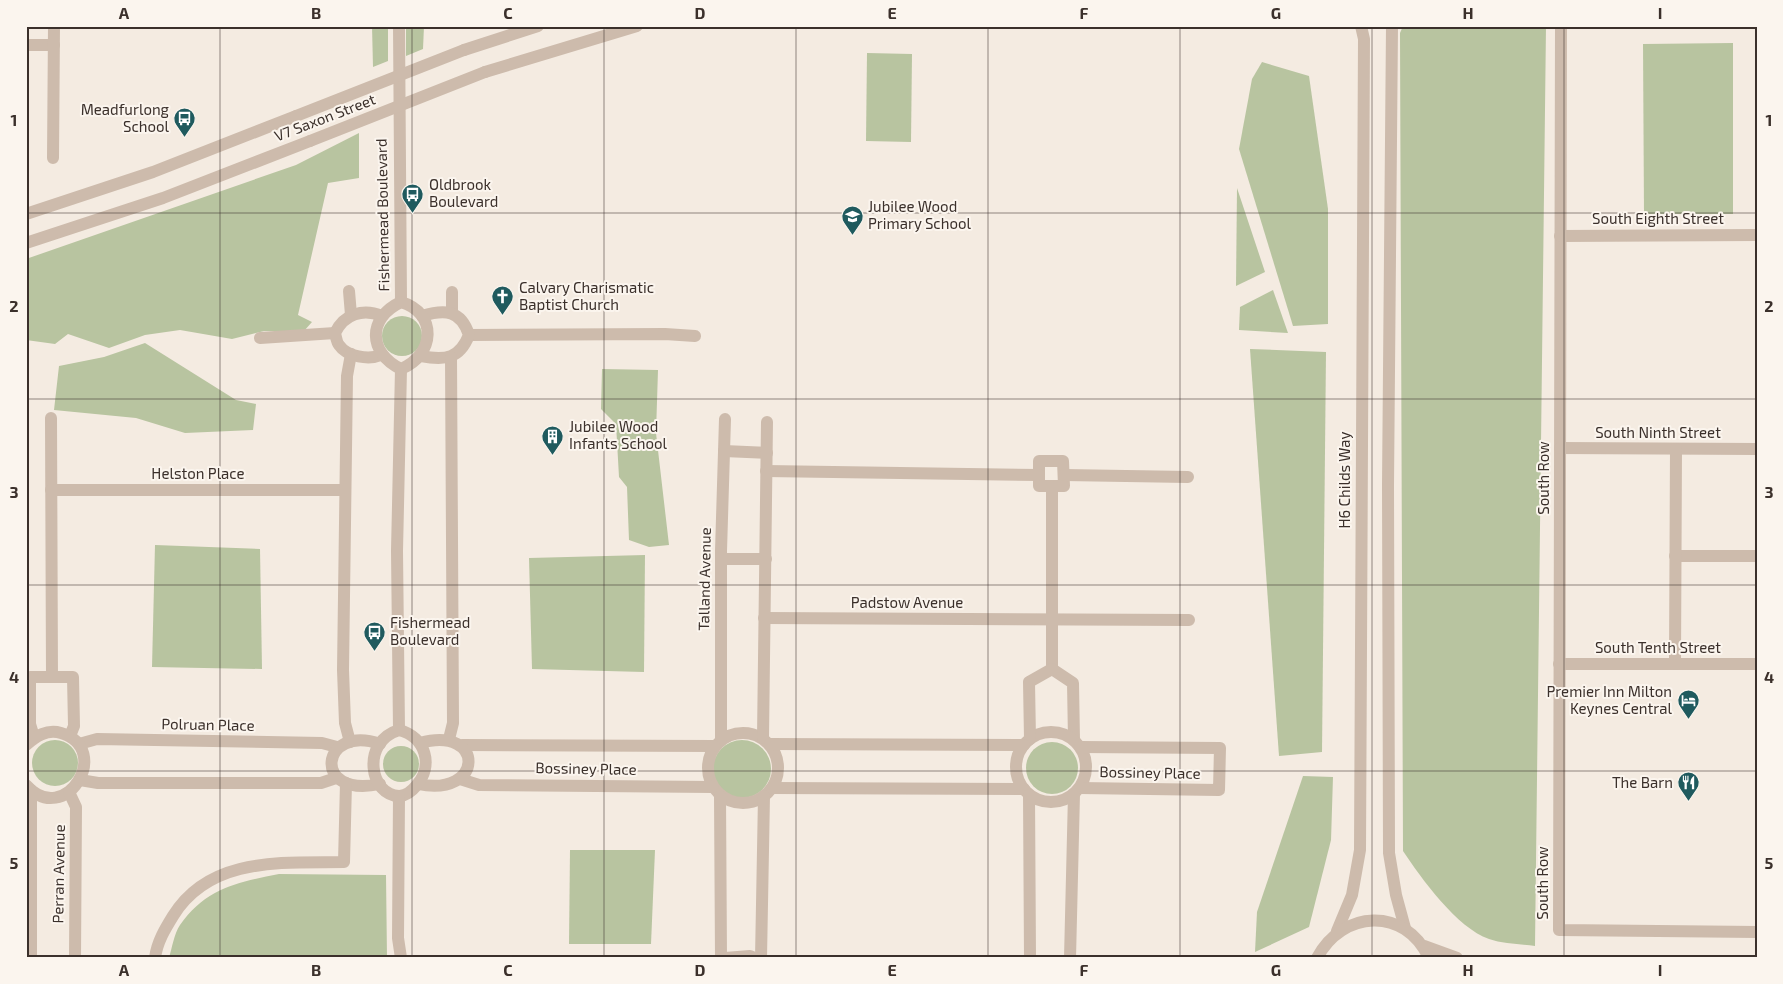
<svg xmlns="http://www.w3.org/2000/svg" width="1783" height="984" font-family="'Exo 2',sans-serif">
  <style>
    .green { fill: #b8c4a0 }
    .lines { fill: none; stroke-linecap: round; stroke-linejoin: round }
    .minor { stroke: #cdbbac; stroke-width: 12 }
    .tertiary { stroke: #cdbbac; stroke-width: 12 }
    .tertiary-bridge { stroke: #cdbbac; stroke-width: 12 }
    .grid { fill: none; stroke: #3b302b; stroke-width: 1; stroke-opacity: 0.55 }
    .labels { text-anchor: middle; stroke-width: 4; stroke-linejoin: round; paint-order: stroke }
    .poi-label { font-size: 15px; fill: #3b302b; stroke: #fbf5ee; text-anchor: start }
    .street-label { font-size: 15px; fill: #3b302b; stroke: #fbf5ee }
    .neatline { fill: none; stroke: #3b302b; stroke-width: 2 }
    .grid-label { font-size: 16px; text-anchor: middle; font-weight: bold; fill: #3b302b }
  </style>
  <rect width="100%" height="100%" fill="#f4ebe1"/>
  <g class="green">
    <polygon points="372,26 388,26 388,61 373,67"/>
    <polygon points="406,26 424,26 423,49 406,56"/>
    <path d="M 1403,26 L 1546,26 L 1535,946 C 1521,944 1503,944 1489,939 C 1457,928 1421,878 1403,851 L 1400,33 Z"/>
    <polygon points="1733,43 1733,214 1644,214 1643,44"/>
    <polygon points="867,53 912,54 911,142 866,141"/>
    <polygon points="1262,62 1309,76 1328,209 1328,324 1293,326 1239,149 1252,79"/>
    <polygon points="359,133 359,178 328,183 298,315 312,322 304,331 264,331 232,339 180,330 145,335 109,348 68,334 55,344 26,340 26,259 296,165"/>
    <polygon points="1237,188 1265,272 1236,286"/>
    <polygon points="1273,290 1288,333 1239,330 1240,307"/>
    <circle cx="402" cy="336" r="20"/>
    <polygon points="145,343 236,400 256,404 253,430 185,433 136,418 54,410 59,366 104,357"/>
    <polygon points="1250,349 1326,352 1322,752 1279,756"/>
    <polygon points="602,369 658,370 656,433 669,545 649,547 629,540 627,487 619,477 616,424 601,409"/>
    <polygon points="155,545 260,549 262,669 152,667"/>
    <polygon points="645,555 644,672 532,669 529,558"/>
    <circle cx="742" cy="769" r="29"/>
    <circle cx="55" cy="763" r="23"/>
    <circle cx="1052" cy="768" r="26"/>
    <circle cx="401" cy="764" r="18"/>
    <polygon points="1303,776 1333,777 1331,840 1309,927 1255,952 1257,912"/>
    <polygon points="570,850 655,850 651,944 569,944"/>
    <path d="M 279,874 L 386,875 L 387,958 L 169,958 C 172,948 174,934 180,925 C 206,888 238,882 279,874 Z"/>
  </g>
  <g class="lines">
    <g class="minor">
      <polyline points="1561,26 1559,930 1757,932"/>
      <polyline points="26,45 54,45"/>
      <polyline points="53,158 54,26"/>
      <polyline points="1560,236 1757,235"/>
      <polyline points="349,291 351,315"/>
      <polyline points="452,313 452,292"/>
      <polyline points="469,335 665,334 695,336"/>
      <polyline points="260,338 335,333"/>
      <path d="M 381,355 C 369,360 347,357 339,345 C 337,343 336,337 335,333 C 344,314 363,308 382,316"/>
      <path d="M 421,356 C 446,361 460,358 469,335 C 461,310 445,309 422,316"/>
      <polyline points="51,418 52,677"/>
      <polyline points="1560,448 1757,449"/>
      <polyline points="724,451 767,453"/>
      <polygon points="1039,461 1063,461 1064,486 1039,486"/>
      <polyline points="766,471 1039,475"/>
      <polyline points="1064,475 1188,477"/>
      <polyline points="51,490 344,490"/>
      <polyline points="1675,556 1757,556"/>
      <polyline points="721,559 766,559"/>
      <polyline points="764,618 1189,620"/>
      <polyline points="1559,664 1757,664"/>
      <polyline points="1675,664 1676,449"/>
      <polyline points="1052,669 1052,487"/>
      <polyline points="1052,669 1073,683 1074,740"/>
      <circle cx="1051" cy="767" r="35"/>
      <circle cx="743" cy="768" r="35"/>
      <polyline points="34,737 30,724 30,677 73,677 74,726 70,736"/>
      <polyline points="763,738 767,422"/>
      <polyline points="449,739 453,723 451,357"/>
      <polyline points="1030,739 1029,682 1052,669"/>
      <polyline points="721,740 721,551 725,419"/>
      <polyline points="350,742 345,723 343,670 347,376 351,354"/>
      <polyline points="79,744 97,739 322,743 337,747"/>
      <path d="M 380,744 C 321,723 310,799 380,784"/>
      <polyline points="770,744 1024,745"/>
      <path d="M 26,745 C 36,736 47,729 61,733 C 114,749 65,829 26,785"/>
      <polyline points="462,745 714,746"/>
      <polyline points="460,779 479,785 713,787"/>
      <polyline points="80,780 98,783 321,783 336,778"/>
      <path d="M 418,784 C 484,798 486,725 420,743"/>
      <polyline points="772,788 1024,789"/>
      <polyline points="1080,788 1219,790 1220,748 1080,747"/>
      <polyline points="31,790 31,958"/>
      <polyline points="69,792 76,807 75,958"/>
      <polyline points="1029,795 1030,958"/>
      <polyline points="720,796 721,958"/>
      <polyline points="1424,946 1457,958"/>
      <path d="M 155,958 C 157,942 165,929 173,916 C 210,856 283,863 344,862 L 346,783"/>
      <polyline points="761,958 764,796"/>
      <polyline points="1070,958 1074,794"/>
    </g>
    <g class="tertiary">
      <polyline points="399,26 401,302"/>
      <polyline points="1392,26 1388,485 1389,853 1396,895 1405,928"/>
      <polyline points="464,50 538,26"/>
      <polyline points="485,72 637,26"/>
      <polyline points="26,214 153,172 296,116"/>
      <polyline points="26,243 163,198 310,141"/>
      <path d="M 401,302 C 438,313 435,355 401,369 C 368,353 367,318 401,302 Z"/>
      <polyline points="399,730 397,551 401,369"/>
      <path d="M 399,730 C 426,737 434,766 416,786 C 412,791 407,795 400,796 C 370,797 360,742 399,730 Z"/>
      <polyline points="399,796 398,938 401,958"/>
      <polyline points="1337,931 1352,895 1360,850 1364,39 1361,26"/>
      <polyline points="725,958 750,956 755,958"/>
      <path d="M 1317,958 C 1342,910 1405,906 1429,958"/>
    </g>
    <g class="tertiary-bridge">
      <polyline points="296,116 464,50"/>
      <polyline points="310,141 485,72"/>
    </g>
  </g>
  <path class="grid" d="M 220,26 L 220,958M 412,26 L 412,958M 604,26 L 604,958M 796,26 L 796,958M 988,26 L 988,958M 1180,26 L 1180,958M 1372,26 L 1372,958M 1564,26 L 1564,958M 26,213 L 1757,213M 26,399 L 1757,399M 26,585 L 1757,585M 26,771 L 1757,771"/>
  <defs>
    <symbol id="bus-pin" viewBox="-11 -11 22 30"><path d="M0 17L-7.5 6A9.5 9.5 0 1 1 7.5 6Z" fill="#1f5a5e" stroke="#fbf5ee"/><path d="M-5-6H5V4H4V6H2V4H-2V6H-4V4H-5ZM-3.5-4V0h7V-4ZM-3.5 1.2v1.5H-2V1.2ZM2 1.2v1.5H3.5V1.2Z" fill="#fff"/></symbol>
    <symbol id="school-pin" viewBox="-11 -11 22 30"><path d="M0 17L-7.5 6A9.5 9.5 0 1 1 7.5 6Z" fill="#1f5a5e" stroke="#fbf5ee"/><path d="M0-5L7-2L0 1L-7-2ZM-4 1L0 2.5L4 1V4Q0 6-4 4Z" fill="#fff"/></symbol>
    <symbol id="church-pin" viewBox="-11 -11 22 30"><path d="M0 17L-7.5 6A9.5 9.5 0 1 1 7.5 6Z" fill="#1f5a5e" stroke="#fbf5ee"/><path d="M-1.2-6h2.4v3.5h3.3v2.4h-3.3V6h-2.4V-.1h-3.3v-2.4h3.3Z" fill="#fff"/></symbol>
    <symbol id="building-pin" viewBox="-11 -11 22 30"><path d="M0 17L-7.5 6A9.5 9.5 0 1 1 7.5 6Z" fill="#1f5a5e" stroke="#fbf5ee"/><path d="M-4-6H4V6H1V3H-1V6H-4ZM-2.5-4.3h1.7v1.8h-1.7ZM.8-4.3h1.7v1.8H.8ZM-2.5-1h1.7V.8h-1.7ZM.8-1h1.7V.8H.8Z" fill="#fff"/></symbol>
    <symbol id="hotel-pin" viewBox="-11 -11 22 30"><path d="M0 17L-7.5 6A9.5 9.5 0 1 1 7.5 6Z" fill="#1f5a5e" stroke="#fbf5ee"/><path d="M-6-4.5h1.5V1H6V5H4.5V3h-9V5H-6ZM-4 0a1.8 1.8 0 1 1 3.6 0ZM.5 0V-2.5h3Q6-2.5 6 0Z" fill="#fff"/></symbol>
    <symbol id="restaurant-pin" viewBox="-11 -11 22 30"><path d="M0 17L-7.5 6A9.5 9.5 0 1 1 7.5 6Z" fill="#1f5a5e" stroke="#fbf5ee"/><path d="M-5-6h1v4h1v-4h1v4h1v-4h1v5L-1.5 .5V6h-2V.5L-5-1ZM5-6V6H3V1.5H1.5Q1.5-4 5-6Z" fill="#fff"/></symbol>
  </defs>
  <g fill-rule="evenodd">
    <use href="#bus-pin" x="172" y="106" width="25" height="34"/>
    <use href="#bus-pin" x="400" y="182" width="25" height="34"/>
    <use href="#school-pin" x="840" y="204" width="25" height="34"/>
    <use href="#church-pin" x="490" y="284" width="25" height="34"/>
    <use href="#building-pin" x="540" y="424" width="25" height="34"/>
    <use href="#bus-pin" x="362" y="620" width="25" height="34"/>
    <use href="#hotel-pin" x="1676" y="688" width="25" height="34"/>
    <use href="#restaurant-pin" x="1676" y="770" width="25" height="34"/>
  </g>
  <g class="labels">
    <g class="poi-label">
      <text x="169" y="115" text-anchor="end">Meadfurlong<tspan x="169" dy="17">School</tspan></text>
      <text x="429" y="190">Oldbrook<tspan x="429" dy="17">Boulevard</tspan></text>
      <text x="868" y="212">Jubilee Wood<tspan x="868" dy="17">Primary School</tspan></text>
      <text x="519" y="293">Calvary Charismatic<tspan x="519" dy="17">Baptist Church</tspan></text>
      <text x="569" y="432">Jubilee Wood<tspan x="569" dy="17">Infants School</tspan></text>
      <text x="390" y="628">Fishermead<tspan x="390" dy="17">Boulevard</tspan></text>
      <text x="1672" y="697" text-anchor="end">Premier Inn Milton<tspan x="1672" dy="17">Keynes Central</tspan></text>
      <text x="1673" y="788" text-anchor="end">The Barn</text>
    </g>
    <g class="street-label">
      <text transform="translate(325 118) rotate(-21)" y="5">V7 Saxon Street</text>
      <text transform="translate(383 215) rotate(-91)" y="5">Fishermead Boulevard</text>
      <text x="1658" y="224">South Eighth Street</text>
      <text x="1658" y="438">South Ninth Street</text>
      <text x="198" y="479">Helston Place</text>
      <text transform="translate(1544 478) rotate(-90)" y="5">South Row</text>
      <text transform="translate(1345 480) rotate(-90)" y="5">H6 Childs Way</text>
      <text transform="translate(705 579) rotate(-89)" y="5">Talland Avenue</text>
      <text x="907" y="608">Padstow Avenue</text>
      <text x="1658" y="653">South Tenth Street</text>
      <text transform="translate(208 725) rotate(1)" y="5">Polruan Place</text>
      <text transform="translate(586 769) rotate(1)" y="5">Bossiney Place</text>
      <text transform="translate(1150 773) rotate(1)" y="5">Bossiney Place</text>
      <text transform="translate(59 874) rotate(-89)" y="5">Perran Avenue</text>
      <text transform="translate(1543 883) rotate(-90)" y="5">South Row</text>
    </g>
  </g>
  <rect width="1783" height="984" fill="none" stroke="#fbf5ee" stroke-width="55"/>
  <rect x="28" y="28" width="1728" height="928" class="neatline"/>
  <g class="grid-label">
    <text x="124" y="19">A</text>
    <text x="316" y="19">B</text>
    <text x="508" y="19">C</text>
    <text x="700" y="19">D</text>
    <text x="892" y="19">E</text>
    <text x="1084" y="19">F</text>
    <text x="1276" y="19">G</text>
    <text x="1468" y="19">H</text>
    <text x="1660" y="19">I</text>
    <text x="14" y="126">1</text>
    <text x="1769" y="126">1</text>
    <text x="14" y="312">2</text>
    <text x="1769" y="312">2</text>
    <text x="14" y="498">3</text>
    <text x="1769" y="498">3</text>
    <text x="14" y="683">4</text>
    <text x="1769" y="683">4</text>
    <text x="14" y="869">5</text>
    <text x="1769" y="869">5</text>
    <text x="124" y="976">A</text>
    <text x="316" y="976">B</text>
    <text x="508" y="976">C</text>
    <text x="700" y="976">D</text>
    <text x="892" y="976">E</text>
    <text x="1084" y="976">F</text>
    <text x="1276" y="976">G</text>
    <text x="1468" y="976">H</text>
    <text x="1660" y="976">I</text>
  </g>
</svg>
